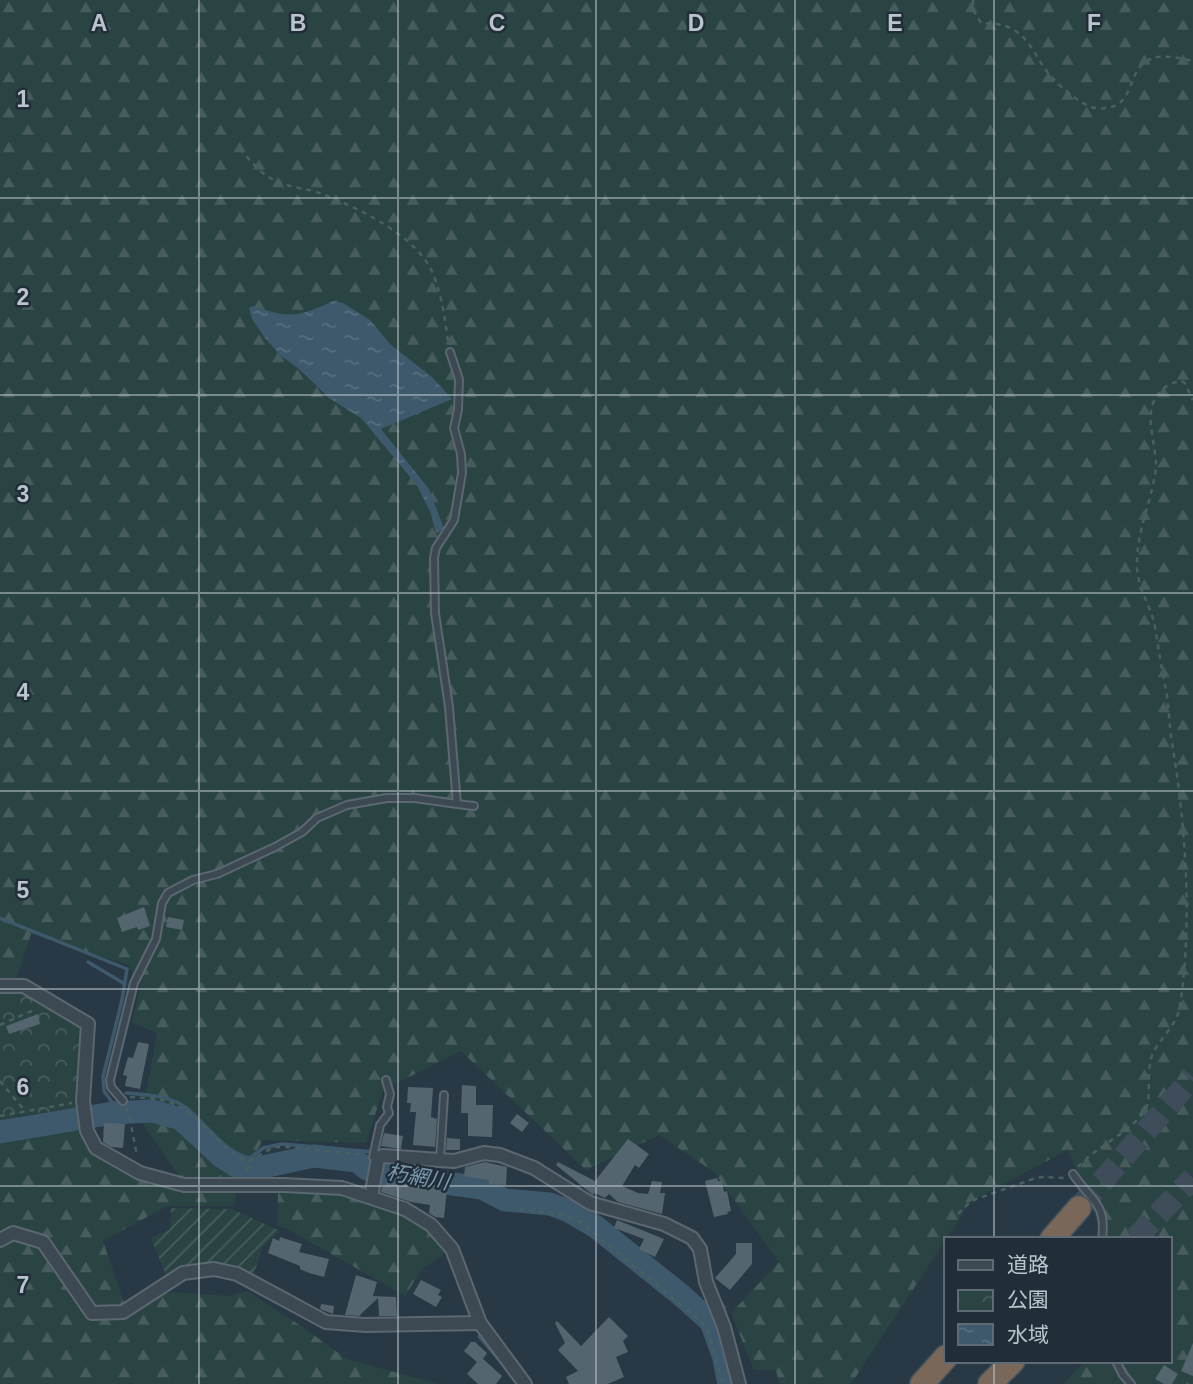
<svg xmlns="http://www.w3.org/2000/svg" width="1193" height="1384" font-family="Helvetica,'Noto Sans JP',sans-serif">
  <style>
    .forest { fill: url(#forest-firs) }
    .park { fill: url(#park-crowns) }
    .garden { fill: url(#garden-furrows) }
    .water { fill: url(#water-ripples) }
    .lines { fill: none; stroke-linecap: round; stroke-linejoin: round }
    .stream { stroke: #3e596c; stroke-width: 3.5 }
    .river { stroke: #3e596c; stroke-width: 23 }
    .building { fill: #546570 }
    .motorway-tunnel { stroke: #3e4d59; stroke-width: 23; stroke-dasharray: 23 11; stroke-linecap: butt }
    .service-casing { stroke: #5b6771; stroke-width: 10 }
    .minor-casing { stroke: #5b6771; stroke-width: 16 }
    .motorway-casing { stroke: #47545e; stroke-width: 26 }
    .path { stroke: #48605f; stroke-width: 2.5; stroke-dasharray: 5 5; stroke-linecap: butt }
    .service { stroke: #3c4953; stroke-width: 6 }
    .minor { stroke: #3c4953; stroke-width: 12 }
    .motorway { stroke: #79685a; stroke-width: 23 }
    .grid { fill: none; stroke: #bac4cd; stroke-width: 2; stroke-opacity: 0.55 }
    .labels { text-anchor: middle; stroke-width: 5; stroke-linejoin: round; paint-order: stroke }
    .water-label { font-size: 21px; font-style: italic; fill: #7b99af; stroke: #212e39 }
    .grid-label { font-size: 23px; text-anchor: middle; font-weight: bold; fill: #bac4cd; stroke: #212e39; stroke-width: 5; stroke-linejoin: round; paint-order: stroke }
  </style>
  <defs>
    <pattern id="forest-firs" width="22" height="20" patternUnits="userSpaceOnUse" patternTransform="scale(1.75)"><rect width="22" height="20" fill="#2a4443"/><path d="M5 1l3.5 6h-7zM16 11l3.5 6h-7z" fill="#475d5d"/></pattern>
    <pattern id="park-crowns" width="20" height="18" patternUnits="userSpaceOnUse" patternTransform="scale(1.75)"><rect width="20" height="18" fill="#2a4443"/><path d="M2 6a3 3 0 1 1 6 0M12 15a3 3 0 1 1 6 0" fill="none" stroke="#475d5d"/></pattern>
    <pattern id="garden-furrows" width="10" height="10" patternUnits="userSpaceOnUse" patternTransform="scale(1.75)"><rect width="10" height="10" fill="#2a4443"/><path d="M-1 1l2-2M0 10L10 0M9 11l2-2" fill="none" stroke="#475d5d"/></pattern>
    <pattern id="water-ripples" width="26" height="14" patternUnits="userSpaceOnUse" patternTransform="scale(1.75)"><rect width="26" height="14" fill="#3e596c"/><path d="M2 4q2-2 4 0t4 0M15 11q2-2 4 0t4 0" fill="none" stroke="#586f80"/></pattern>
  </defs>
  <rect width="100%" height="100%" fill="#283844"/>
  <g class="forest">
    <polygon points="0,0 1193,0 1193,1384 1063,1384 1085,1361 1170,1361 1170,1239 1105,1239 1068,1150 971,1201 851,1384 779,1384 776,1370 754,1370 731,1313 779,1262 714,1172 659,1135 586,1170 461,1051 383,1090 366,1143 263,1140 240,1180 233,1206 167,1206 103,1241 127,1312 171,1292 228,1296 247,1291 301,1326 347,1359 438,1384 0,1384 0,1137 88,1123 97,1150 133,1172 181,1179 141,1121 157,1033 132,1022 141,983 128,965 31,934 16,980 0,979"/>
    <polygon points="278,1191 346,1194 400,1212 429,1227 449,1251 422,1269 405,1296 286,1228 277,1226"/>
  </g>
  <polygon class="park" points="0,984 21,990 81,1026 83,1051 78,1108 17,1116 18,1123 0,1126"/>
  <path class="garden" d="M 171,1208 L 232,1209 L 280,1231 L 262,1248 L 252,1280 C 218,1268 200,1255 167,1278 L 151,1238 L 170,1229 Z"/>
  <path class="water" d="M 333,301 L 343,303 L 370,320 L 391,345 L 432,377 L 452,399 L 381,429 L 429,489 L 444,529 L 436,533 L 430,511 L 416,484 L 361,418 L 329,398 L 299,369 L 280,355 L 265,338 L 252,319 L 249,308 L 253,306 C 290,319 298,317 333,301 Z"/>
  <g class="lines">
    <g class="stream">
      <polyline points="0,918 127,969 122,1000 103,1077 104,1091 119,1112"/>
      <polyline points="88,962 125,984"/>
      <path d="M 126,1093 C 146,1095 168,1095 185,1107 C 206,1123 221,1149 246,1157 L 250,1158 L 263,1148 L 282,1144 L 375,1152"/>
      <polyline points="718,1299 724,1307 725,1314"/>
      <polyline points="479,1336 507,1369"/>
    </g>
    <polyline class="river" points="0,1132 113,1113 152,1111 181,1119 221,1156 241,1169 263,1167 314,1156 357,1161 367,1169 388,1175 482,1188 505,1200 550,1204 569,1211 596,1227 681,1295 711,1322 723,1355 729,1384"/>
  </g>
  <g class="building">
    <polygon points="144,907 150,926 138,930 137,927 122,932 117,918"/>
    <polygon points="168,917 184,920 182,930 166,927"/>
    <polygon points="38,1014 40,1024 9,1034 6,1026"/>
    <polygon points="138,1042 149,1044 140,1089 125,1086 127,1076 123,1075 128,1057 133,1058"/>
    <polygon points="462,1085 476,1086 476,1105 493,1105 492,1137 468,1136 468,1113 461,1113"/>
    <polygon points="408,1087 433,1088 431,1117 437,1119 435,1147 413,1145 416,1112 410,1112 411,1103 407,1103"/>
    <polygon points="517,1114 529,1123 522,1132 510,1123"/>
    <polygon points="104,1123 125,1124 123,1148 111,1147 103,1142"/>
    <polygon points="384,1133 403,1136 401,1149 381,1146"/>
    <polygon points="447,1138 460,1139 460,1150 446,1150"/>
    <polygon points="628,1139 649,1154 639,1168 635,1165 622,1186 638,1193 648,1194 652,1181 662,1182 660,1193 665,1193 662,1214 618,1202 609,1194 605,1198 595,1193 593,1195 556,1165 558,1162 595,1181"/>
    <polygon points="485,1162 507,1167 506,1185 489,1184 489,1180 464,1176 465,1167"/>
    <polygon points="717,1178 718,1181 722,1181 724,1192 727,1191 731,1211 727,1212 728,1214 714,1217 705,1181"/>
    <polygon points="387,1182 447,1189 444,1218 435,1217 429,1213 430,1205 411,1202 381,1192 382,1186 386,1186"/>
    <polygon points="617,1220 664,1239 655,1257 639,1249 644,1239 614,1228"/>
    <polygon points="280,1237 302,1244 299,1252 329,1259 324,1277 309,1273 300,1269 300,1266 268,1253 273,1238 279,1241"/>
    <polygon points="736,1243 752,1243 752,1264 730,1290 715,1278 736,1254"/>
    <polygon points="356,1275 377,1282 373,1296 396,1297 397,1316 379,1316 378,1298 359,1316 345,1315"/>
    <polygon points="421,1280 441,1290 438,1295 442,1297 436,1307 413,1294"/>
    <polygon points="321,1304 334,1306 333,1314 320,1309"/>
    <polygon points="609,1317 628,1336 623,1341 628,1352 616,1357 624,1377 608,1384 569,1384 566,1377 578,1371 558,1350 565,1343 555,1323 557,1321 581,1346"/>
    <polygon points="471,1342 475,1342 487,1353 483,1359 502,1376 496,1384 478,1384 467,1374 477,1362 464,1351"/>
    <polygon points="1193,1343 1193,1376 1181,1371"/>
    <polygon points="1164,1365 1178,1374 1172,1384 1164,1384 1155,1379"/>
  </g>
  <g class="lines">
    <g class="motorway-tunnel">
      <polyline points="1079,1208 1193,1077"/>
      <polyline points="1135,1239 1193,1178"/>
    </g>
    <defs>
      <g id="service">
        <polyline points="457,804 474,806"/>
        <polyline points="123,1101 111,1087 110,1080 134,983 156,939 162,903 168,893 193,880 217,874 275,847 302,832 317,818 347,805 387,798 415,798 457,804 449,707 435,613 434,558 436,548 454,520 462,473 461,454 454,428 458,410 459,379 450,352"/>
        <polyline points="373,1157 380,1125 389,1113 387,1107 390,1094 386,1080"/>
        <polyline points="440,1159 444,1095"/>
        <path d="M 1073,1174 C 1091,1201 1107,1203 1102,1239"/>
        <polyline points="1116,1361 1123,1375 1131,1384"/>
      </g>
      <g id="minor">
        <polyline points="0,986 24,986 88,1024 83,1101 87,1131 96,1148 140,1173 184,1185 284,1185 342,1188 405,1209 431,1225 452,1249 480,1323 525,1384"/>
        <polyline points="371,1197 378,1158 383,1156 454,1161 484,1153 500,1155 534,1168 590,1203 664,1224 692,1238 700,1249 706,1282 724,1327 739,1384"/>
        <polyline points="0,1240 13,1233 43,1242 92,1313 123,1312 183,1273 214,1269 237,1274 326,1322 365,1325 480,1323"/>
      </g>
      <g id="motorway">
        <polyline points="1052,1239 1079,1208"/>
        <polyline points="922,1384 946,1357"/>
        <polyline points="990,1384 1013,1361"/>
      </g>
    </defs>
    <use href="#service" class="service-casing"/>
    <use href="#minor" class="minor-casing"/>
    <use href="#motorway" class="motorway-casing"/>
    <g class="path">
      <path d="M 973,0 L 973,10 L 981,23 C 990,24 999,23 1008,27 C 1028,35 1034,54 1046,70 C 1054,82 1082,107 1096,108 C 1139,112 1123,70 1151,59 C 1163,54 1180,58 1193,61"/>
      <path d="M 240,149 C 250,160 261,175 276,181 C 290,188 307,188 322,194 C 358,208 418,236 433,274 C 442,296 445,319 448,342"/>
      <polyline points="0,1025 36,1009"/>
      <polyline points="0,1081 25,1111"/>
      <path d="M 130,1097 C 145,1098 160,1098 174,1104 C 204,1117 217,1150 249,1161"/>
      <polyline points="126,1108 130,1119 137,1156"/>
      <polyline points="0,1116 72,1103"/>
      <path d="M 1078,1167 C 1095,1147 1135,1130 1146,1108 C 1152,1097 1145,1068 1154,1051 C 1162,1037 1174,1027 1179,1011 C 1193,930 1186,825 1172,743 C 1169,725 1169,707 1166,690 C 1162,669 1158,648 1155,627 C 1151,606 1137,588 1137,566 C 1136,532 1152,501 1156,468 C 1157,442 1139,408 1164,388 C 1171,383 1176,381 1184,382 L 1193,400"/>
      <polyline points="247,1171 249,1161 274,1147 290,1147 364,1155"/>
      <polyline points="519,1209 564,1215 580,1222 702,1322 707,1329 723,1384"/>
      <polyline points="958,1214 971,1201 1033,1179 1042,1177 1065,1178"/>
      <polyline points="1187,1384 1188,1383"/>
    </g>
    <use href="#service" class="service"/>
    <use href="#minor" class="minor"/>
    <use href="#motorway" class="motorway"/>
  </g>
  <path class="grid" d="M 199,0 L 199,1384M 398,0 L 398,1384M 596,0 L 596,1384M 795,0 L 795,1384M 994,0 L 994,1239M 0,198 L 1193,198M 0,395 L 1193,395M 0,593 L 1193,593M 0,791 L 1193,791M 0,989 L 1193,989M 0,1186 L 1193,1186M 994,1361 L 994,1384"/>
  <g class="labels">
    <g class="water-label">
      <text transform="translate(418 1177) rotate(10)" y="7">朽網川</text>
    </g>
  </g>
  <g class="grid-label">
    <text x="99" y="31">A</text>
    <text x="298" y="31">B</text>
    <text x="497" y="31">C</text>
    <text x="696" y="31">D</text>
    <text x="895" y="31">E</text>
    <text x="1094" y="31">F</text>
    <text x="23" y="107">1</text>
    <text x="23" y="305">2</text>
    <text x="23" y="502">3</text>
    <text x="23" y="700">4</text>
    <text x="23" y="898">5</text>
    <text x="23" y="1095">6</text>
    <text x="23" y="1293">7</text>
  </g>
  <rect x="944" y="1237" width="228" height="126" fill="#212e39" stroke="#5e6a74" stroke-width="2"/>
  <rect x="958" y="1260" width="35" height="10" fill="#3c4953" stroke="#5e6a74" stroke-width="2"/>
  <text x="1007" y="1272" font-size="21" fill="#bac4cd">道路</text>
  <rect x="958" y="1290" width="35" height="21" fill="url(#park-crowns)" stroke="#5e6a74" stroke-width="2"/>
  <text x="1007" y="1307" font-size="21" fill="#bac4cd">公園</text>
  <rect x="958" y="1324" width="35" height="21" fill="url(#water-ripples)" stroke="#5e6a74" stroke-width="2"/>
  <text x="1007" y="1342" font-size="21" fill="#bac4cd">水域</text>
</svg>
